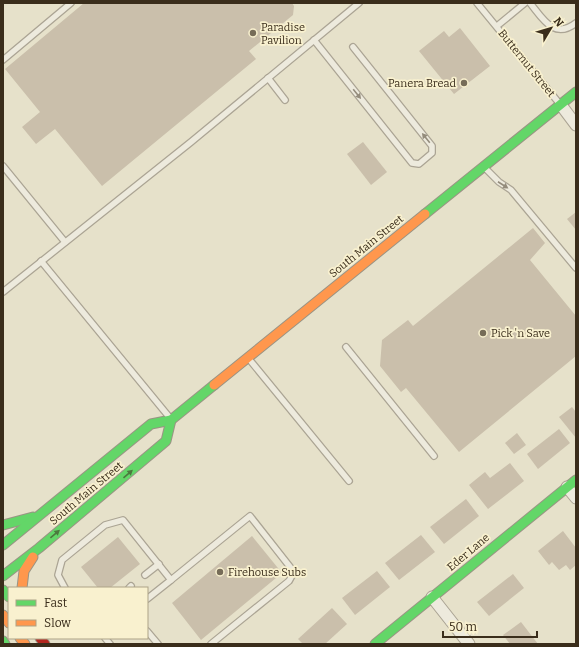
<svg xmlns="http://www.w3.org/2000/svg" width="579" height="647" font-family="Bitter,serif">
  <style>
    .building { fill: #cabfab }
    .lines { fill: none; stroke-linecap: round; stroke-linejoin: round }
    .lane-casing { stroke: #aba494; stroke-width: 8 }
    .street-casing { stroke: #aba494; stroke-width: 13 }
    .fast-casing { stroke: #9a9484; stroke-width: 11 }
    .slow-casing { stroke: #9a9484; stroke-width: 11 }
    .jam-casing { stroke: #9a9484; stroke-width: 11 }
    .lane { stroke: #edeadd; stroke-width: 5.5 }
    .street { stroke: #edeadd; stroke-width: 11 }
    .fast { stroke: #63d668; stroke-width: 9 }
    .slow { stroke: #ff974d; stroke-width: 9 }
    .jam { stroke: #b3261e; stroke-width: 9 }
    .oneway { fill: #948c7c }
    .oneway2 { fill: #4c793e }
    .poi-dot { fill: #766c58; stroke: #f9f1cf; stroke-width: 1.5 }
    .labels { text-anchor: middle; stroke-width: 3.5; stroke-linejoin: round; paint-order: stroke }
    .poi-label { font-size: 11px; fill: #3a2d1b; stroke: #f9f1cf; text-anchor: start }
    .street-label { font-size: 11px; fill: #3a2d1b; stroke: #f9f1cf }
  </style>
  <rect width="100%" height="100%" fill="#e6e1ca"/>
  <g class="building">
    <polygon points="84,3 292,3 294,6 293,15 249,51 256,59 102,186 55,129 36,144 22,127 40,112 5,69"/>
    <polygon points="460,28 490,66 454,94 419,51 444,31 449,37"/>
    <polygon points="363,142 387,172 371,185 347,154"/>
    <polygon points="576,212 576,230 567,219"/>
    <polygon points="533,228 545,243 530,260 576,316 576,356 459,452 406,388 401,392 380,366 382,340 408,320 413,326"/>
    <polygon points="572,407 576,412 576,438 559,417"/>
    <polygon points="559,429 570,443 538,469 527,454"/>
    <polygon points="517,433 526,445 514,454 505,443"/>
    <polygon points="510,463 524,481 488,509 469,485 485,472 490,478"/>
    <polygon points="466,499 479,516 444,544 430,527"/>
    <polygon points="563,531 576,548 576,565 570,570 566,565 559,570 552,562 549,565 538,551"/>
    <polygon points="421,535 435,552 399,580 385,563"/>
    <polygon points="252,536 282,573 201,640 172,603"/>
    <polygon points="118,537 140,564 110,588 98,588 81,567"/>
    <polygon points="377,571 390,587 355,615 342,598"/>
    <polygon points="513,574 524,588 489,616 477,602"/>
    <polygon points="332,608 347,624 325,644 303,644 298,639"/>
    <polygon points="521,622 538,644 510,644 503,635"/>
  </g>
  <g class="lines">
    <defs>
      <g id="lane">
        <polyline points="477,3 559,103"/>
        <path d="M 530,3 C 543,19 554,40 576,23"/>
        <polyline points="497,26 525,3"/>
        <polyline points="314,40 412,163 419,164 432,153 432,146 353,47"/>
        <polyline points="3,60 71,3"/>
        <polyline points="268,78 285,100"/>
        <polyline points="3,166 65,242"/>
        <polyline points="485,168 499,182 511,190 576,268"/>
        <polyline points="41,261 170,418"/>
        <polyline points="3,292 191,142 359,3"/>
        <polyline points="346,347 434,456"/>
        <polyline points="249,359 349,481"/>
        <polyline points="145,575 159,564"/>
        <polyline points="171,580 250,516 294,572 289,581 211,644"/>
        <polyline points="65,588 58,575 62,560 105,525 123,520 171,580 147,599"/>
        <polyline points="129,588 131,586"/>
        <polyline points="147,631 158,644"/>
        <polyline points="105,638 110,644"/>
      </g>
      <g id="street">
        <polyline points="561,105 576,125"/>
        <polyline points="567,487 576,498"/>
        <polyline points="432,597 469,644"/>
      </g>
      <g id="fast">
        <polyline points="425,214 576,92"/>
        <polyline points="3,525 33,517"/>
        <polyline points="3,545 151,424 171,420 214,385"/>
        <polyline points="3,576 39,548 166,441 171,420"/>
        <polyline points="3,590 9,597"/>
        <polyline points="3,641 5,644"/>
        <polyline points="375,644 576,480"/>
      </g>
      <g id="slow">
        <polyline points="214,385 425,214"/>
        <polyline points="22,588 24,571 33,557"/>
        <polyline points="3,615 9,623"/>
        <polyline points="20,638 25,644"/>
      </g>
      <polyline id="jam" points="40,638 45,644"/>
    </defs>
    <use href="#lane" class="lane-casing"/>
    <use href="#street" class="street-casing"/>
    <use href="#fast" class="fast-casing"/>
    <use href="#slow" class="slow-casing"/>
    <use href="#jam" class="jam-casing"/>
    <use href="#lane" class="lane"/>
    <use href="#street" class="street"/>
    <use href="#fast" class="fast"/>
    <use href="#slow" class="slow"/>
    <use href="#jam" class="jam"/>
  </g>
  <defs><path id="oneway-solid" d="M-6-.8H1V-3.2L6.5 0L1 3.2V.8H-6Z"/></defs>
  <g class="oneway">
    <use href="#oneway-solid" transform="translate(357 94) rotate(51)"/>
    <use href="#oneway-solid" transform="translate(426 138) rotate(-129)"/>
    <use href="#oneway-solid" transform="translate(503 185) rotate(33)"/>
  </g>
  <g class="oneway2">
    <use href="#oneway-solid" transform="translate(128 474) rotate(-41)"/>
    <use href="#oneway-solid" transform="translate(55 534) rotate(-40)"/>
  </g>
  <g class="poi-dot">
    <circle cx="253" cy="33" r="4"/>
    <circle cx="464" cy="83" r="4"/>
    <circle cx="483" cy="333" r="4"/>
    <circle cx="220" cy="572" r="4"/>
  </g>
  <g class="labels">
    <g class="poi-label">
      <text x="261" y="31">Paradise<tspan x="261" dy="13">Pavilion</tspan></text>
      <text x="456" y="87" text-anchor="end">Panera Bread</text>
      <text x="491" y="337">Pick 'n Save</text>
      <text x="228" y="576">Firehouse Subs</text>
    </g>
    <g class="street-label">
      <text transform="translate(527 63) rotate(51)" y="4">Butternut Street</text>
      <text transform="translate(366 246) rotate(-39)" y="4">South Main Street</text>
      <text transform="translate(86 493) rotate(-40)" y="4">South Main Street</text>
      <text transform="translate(468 552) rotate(-40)" y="4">Eder Lane</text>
    </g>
  </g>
  <rect width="579" height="647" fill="none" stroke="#3a2d1b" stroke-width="8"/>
  <rect x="8" y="587" width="140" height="52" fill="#f9f1cf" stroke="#ada387"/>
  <rect x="16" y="600" width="20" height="6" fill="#63d668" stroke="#ada387"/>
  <text x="44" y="607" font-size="12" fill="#3a2d1b">Fast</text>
  <rect x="16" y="620" width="20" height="6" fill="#ff974d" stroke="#ada387"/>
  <text x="44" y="627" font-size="12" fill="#3a2d1b">Slow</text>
  <g transform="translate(551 28) rotate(52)" stroke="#f9f1cf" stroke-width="3" paint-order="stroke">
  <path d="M0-3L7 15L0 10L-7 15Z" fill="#3a2d1b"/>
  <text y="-6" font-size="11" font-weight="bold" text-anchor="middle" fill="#3a2d1b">N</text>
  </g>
  <path d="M443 631v6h94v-6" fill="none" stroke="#3a2d1b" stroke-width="2"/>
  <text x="449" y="631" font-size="12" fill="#3a2d1b" stroke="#f9f1cf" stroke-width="3" paint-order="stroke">50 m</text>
</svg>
